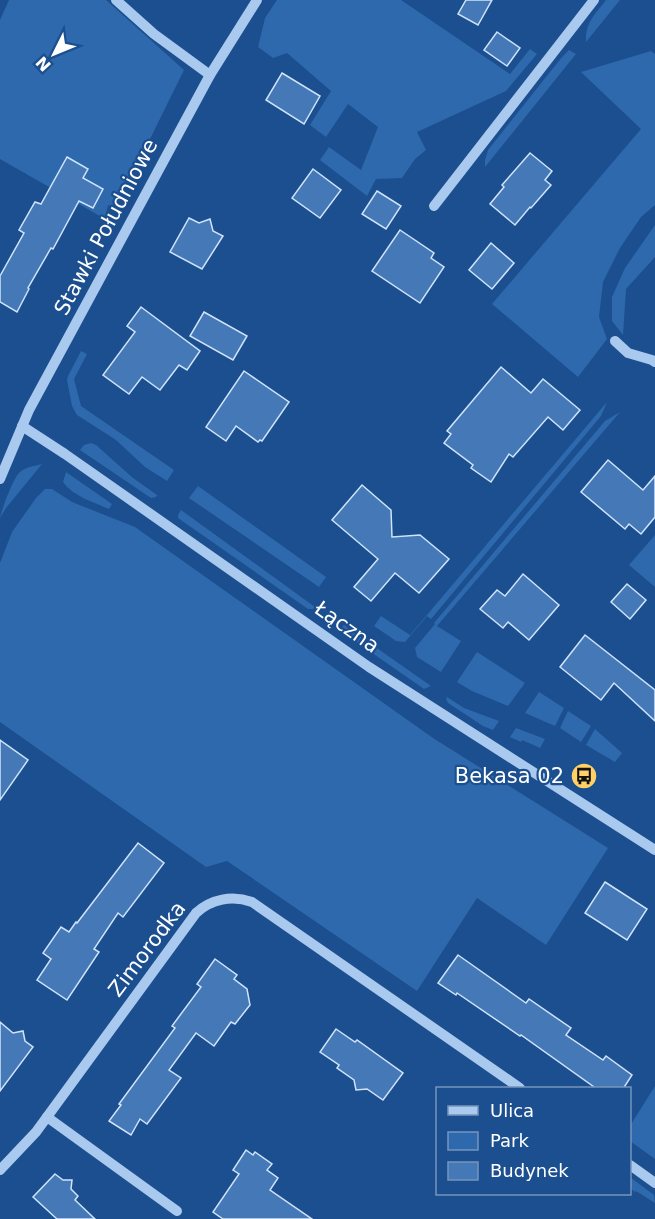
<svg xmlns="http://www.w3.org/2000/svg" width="655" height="1219" font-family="'DejaVu Sans',sans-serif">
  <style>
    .green { fill: #2e69ad }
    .building { fill: #4478b7; stroke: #cfe3fa; stroke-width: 1.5 }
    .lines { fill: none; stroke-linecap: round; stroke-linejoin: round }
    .minor { stroke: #a9c9ee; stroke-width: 10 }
    .labels { text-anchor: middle; stroke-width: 4.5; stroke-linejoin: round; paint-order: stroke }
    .street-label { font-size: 21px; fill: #fff; stroke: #1b4f8f }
    .poi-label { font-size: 21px; fill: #fff; stroke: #1b4f8f; text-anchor: end }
  </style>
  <rect width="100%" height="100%" fill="#1b4f8f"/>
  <g class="green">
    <polygon points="9,0 106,0 184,70 116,208 108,205 105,219 0,159 0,20"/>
    <polygon points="277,0 401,0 510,74 530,49 537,54 506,91 417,132 426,150 415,159 402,178 376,179 367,196 320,160 329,147 361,170 378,127 348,104 326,137 310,125 331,91 287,53 273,58 258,47 265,18"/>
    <path d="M 606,0 L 620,0 L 586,42 C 585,22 595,15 606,0 Z"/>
    <polygon points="569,50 576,54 485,167 485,160 488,150 562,57"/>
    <polygon points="651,51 655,54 655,205 641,217 620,248 603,282 599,317 607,339 578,377 492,304 641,129 581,72"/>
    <polygon points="655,225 655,257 626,289 623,335 612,321 612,297 625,268"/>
    <polygon points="81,351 87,354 74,379 81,406 174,470 167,481 145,467 116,440 77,415 72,406 67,380 68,376"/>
    <polygon points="607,402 601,416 431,619 427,616 405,642 396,641 374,626 381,616 410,635"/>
    <polygon points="620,412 437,626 461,641 441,672 417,657 415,648 435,624 434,623 605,421"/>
    <polygon points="91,443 96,445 133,478 157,495 156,497 151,498 80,450 84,445"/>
    <path d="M 42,464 L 6,508 L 0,518 C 2,509 13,479 19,473 C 25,467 34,466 42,464 Z"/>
    <path d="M 66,472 L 112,504 L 109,509 C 93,502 73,496 63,482 Z"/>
    <polygon points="198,486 326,577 319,587 189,498"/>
    <polygon points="45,489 52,489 72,502 135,527 433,738 608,848 546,945 477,898 417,991 227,861 206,867 0,722 0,563 12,532 36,498"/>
    <polygon points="181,510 315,607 313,609 308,609 178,518 178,515"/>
    <polygon points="655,535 655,587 629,565"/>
    <polygon points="344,625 431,686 424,689 342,632 341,628"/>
    <polygon points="477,652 525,683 508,706 472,691 457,682"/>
    <polygon points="539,692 564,708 555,726 525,713"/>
    <polygon points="447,697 464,708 499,721 493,730 483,726 448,703 446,699"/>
    <polygon points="568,711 591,726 581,742 560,728"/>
    <polygon points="516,728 545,739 540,748 522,740 521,742 510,737"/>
    <polygon points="595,729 622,753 615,762 586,745"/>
    <polygon points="655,1086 655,1159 630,1141 630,1126"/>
    <polygon points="630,1177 654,1195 655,1203 636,1191 635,1192 630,1188"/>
  </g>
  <g class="building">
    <polygon points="466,0 492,0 478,25 458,14"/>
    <polygon points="497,32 520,48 507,66 484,50"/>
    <polygon points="282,73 320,96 304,124 266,100"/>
    <polygon points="530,153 552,171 545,180 551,185 531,208 530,207 515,225 490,204 504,187 502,185"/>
    <polygon points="67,157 88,169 83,178 103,189 93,208 79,201 53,249 51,248 28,288 29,289 17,312 0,302 0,276 24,233 19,230 35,202 41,204"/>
    <polygon points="313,169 341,190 320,218 292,198"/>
    <polygon points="377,191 401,206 386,229 362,214"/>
    <polygon points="189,218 199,223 210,219 213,231 223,236 202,269 170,252"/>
    <polygon points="400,230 434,253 431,258 444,267 420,303 372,271"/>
    <polygon points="491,243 514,263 492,289 469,270"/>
    <polygon points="141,307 200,351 187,370 179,365 160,390 142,377 129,394 103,375 135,332 127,326"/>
    <polygon points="204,312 247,336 233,360 190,336"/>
    <polygon points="501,367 531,393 543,379 580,410 563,430 548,417 513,457 509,454 491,482 471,468 473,465 444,443 451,434 447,431"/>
    <polygon points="244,371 289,402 262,441 260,440 258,442 236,426 226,441 206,427"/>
    <polygon points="608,460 643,490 655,476 655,517 641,534 629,524 625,529 581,492"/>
    <polygon points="362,485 391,510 392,537 420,535 449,559 419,593 395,573 371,601 354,587 378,559 332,520"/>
    <polygon points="523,574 559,605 529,640 508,622 503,628 480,609 497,590 505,596"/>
    <polygon points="627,584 646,600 630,619 611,602"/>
    <polygon points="585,635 655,690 655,721 614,683 601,700 560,667"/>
    <polygon points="0,740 28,760 0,800"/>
    <polygon points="138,843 164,863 123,917 118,913 94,949 99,952 67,1000 37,980 51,959 43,953 61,927 69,932 76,922 77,923"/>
    <polygon points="605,882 647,909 627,940 585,913"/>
    <polygon points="458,955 526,1003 529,999 571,1028 566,1035 603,1060 606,1056 632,1075 623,1089 597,1089 521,1035 520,1036 457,993 456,995 438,983"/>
    <polygon points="215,959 237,975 234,979 247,989 250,1005 235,1024 231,1022 214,1046 196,1033 169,1070 181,1078 147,1124 140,1119 131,1135 109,1121 121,1105 119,1104 175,1028 172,1026 201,987 197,984"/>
    <polygon points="0,1022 13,1033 23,1031 25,1041 33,1047 0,1091"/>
    <polygon points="336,1029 355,1042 357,1040 403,1073 383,1100 367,1089 356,1090 354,1080 337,1068 339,1065 320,1052"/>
    <polygon points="246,1150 253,1155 255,1152 272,1164 267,1170 278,1178 270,1190 312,1219 223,1219 213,1212 239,1174 233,1170"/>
    <polygon points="55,1174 63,1180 72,1180 71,1189 78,1196 75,1200 95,1219 57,1219 33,1197"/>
  </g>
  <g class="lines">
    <g class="minor">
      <polyline points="116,0 154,34 210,75"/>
      <polyline points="434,206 594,0"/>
      <polyline points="615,341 628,353 652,360 655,362"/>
      <polyline points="22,426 65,454 369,667 655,850"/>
      <polyline points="0,479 29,410 210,75 257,0"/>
      <polyline points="47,1117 177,1211"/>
      <polyline points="630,1165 655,1183"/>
      <path d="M 0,1170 L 36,1132 L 196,913 C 211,899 232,895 252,902 L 520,1088"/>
    </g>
  </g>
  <defs>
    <symbol id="bus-disc" viewBox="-11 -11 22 22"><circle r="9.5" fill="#ffd166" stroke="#1b4f8f"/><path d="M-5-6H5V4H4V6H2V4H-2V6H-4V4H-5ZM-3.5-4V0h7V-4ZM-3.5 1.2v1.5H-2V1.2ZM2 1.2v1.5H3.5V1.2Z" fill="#111"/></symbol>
  </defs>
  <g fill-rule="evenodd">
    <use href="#bus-disc" x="569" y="761" width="30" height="30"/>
  </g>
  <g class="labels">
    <g class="street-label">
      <text transform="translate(106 227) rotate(-62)" y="7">Stawki Południowe</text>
      <text transform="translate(347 627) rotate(35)" y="7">Łączna</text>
      <text transform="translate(147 949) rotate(-53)" y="7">Zimorodka</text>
    </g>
    <g class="poi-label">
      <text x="564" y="783">Bekasa 02</text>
    </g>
  </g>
  <rect x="436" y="1087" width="195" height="108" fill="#1b4f8f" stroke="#7695bc" stroke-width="1.5"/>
  <rect x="448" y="1106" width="30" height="9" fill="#a9c9ee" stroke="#7695bc" stroke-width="1.5"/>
  <text x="490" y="1117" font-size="18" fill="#ffffff">Ulica</text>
  <rect x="448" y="1132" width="30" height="18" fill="#2e69ad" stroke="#7695bc" stroke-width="1.5"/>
  <text x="490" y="1147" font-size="18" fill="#ffffff">Park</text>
  <rect x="448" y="1162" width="30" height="18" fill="#4478b7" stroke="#7695bc" stroke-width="1.5"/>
  <text x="490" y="1177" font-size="18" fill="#ffffff">Budynek</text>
  <g transform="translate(54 54) rotate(227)" stroke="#1b4f8f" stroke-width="4.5" paint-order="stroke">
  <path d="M0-4.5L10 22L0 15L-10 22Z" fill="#ffffff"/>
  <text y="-9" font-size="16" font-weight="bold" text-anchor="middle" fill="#ffffff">N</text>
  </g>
</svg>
